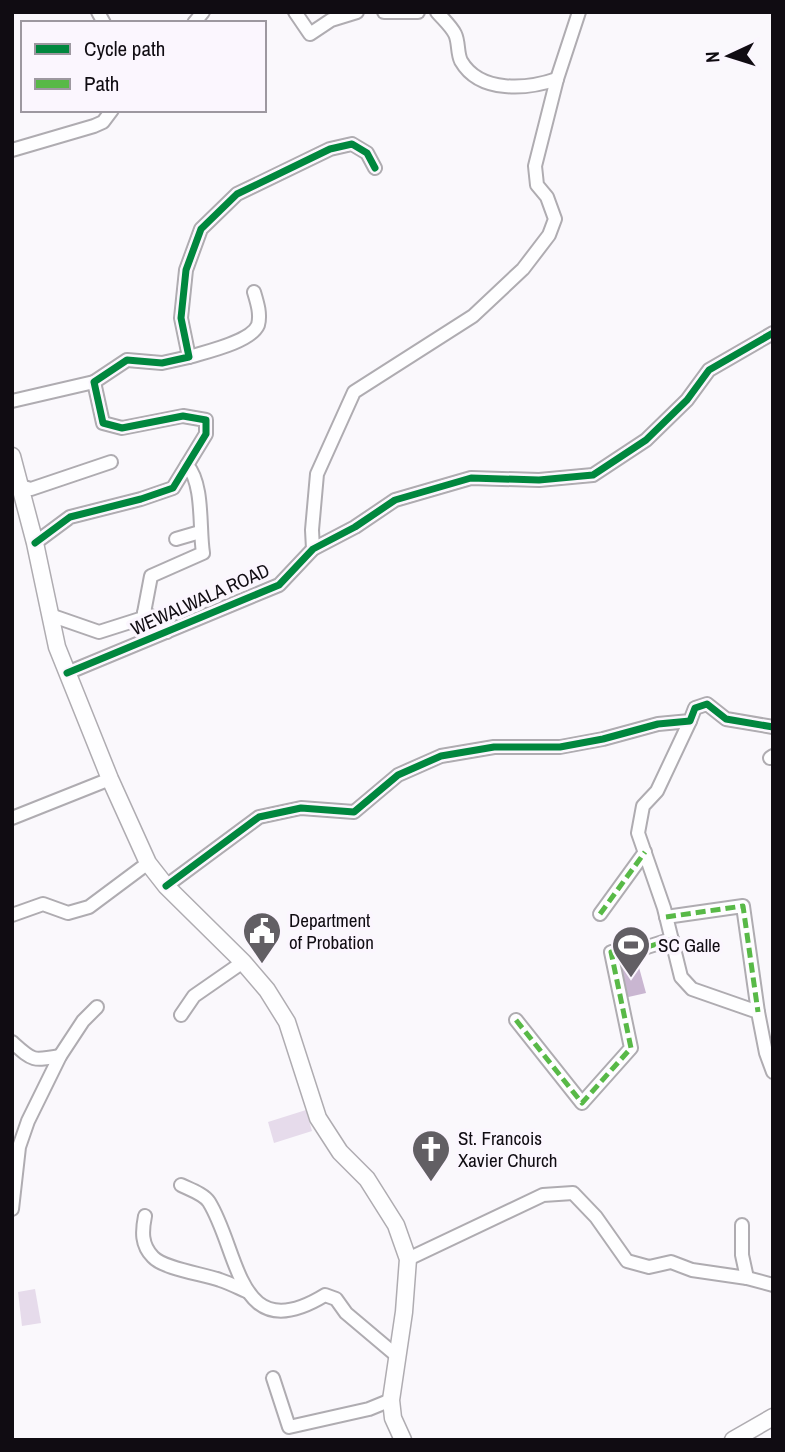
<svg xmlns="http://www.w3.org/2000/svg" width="785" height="1452" font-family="'Archivo Narrow',sans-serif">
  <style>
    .green { fill: #e6dbeb }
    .water { fill: #c9b6d1 }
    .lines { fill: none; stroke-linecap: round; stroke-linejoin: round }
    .minor-casing { stroke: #afacb1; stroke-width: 16 }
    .major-casing { stroke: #afacb1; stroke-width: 19 }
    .minor { stroke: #fefeff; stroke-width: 12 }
    .major { stroke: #fefeff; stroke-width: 16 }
    .quiet { stroke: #58b947; stroke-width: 5; stroke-dasharray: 10 5; stroke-linecap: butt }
    .cycleway-casing { stroke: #fbf6fe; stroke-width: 11 }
    .cycleway { stroke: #00873e; stroke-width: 7 }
    .labels { text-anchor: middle; stroke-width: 7; stroke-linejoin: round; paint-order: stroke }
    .street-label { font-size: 19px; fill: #100c12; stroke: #fbf6fe }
    .poi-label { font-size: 19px; fill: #100c12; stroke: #fbf6fe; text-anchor: start }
  </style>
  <rect width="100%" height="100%" fill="#faf8fc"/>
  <g class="green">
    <polygon points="306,1110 312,1131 274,1143 268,1122"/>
    <polygon points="35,1289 41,1323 22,1326 18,1292"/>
  </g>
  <polygon class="water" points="637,960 646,993 624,998 616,965"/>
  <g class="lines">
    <defs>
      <g id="minor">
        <polyline points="98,12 104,23"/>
        <polyline points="295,12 310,34 331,20 357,12"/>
        <polyline points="384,12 418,12"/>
        <path d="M 437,12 C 443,19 451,26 455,34 C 459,42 457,53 461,61 C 480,94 528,89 557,79"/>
        <polyline points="194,23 203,12"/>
        <polyline points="12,150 94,126 103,122 112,110"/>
        <path d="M 189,357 C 205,352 251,342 258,325 C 261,314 257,302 254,292"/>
        <polyline points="12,401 94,382"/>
        <polyline points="20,486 31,489 111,462"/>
        <polyline points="176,539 200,532"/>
        <polyline points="35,543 70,517 141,499 173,488 206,434 206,420 183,416 122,428 103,423 94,382 127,360 162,363 189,357 181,318 186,270 201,229 237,194 330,149 352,144 367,153 375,168"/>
        <polyline points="313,549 312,530 317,474 354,392 473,316 523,269 549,235 555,219 547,197 537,185 535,166 557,79 579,12"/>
        <polyline points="144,613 162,621 167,632"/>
        <path d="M 50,615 L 99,632 L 143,618 L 151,576 L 203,553 C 199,528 204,484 187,465"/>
        <polyline points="67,673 279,585 313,549 355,527 395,500 471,478 539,480 593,475 646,440 687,400 709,370 773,333"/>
        <polyline points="690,721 657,791 643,806 638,833 664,908 681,977 692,989 758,1012 766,1053 773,1072"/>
        <polyline points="770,758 773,756"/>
        <polyline points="12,818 110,779"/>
        <polyline points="166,886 259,817 301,808 354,812 398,775 441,756 494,747 560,747 603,739 658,724 690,721 695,708 707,704 726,719 773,727"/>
        <polyline points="600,914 645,852"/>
        <polyline points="12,915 43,904 68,913 89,907 148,863"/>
        <polyline points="666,917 743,906 758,1012"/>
        <polyline points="181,1015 194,996 243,962"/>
        <polyline points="516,1020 582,1103 631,1048 611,952 641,949 672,939"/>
        <path d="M 12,1042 C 33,1061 32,1061 60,1056"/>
        <path d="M 181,1185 C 189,1189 204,1194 209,1202 C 240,1252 237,1349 325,1295 L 336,1299 L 346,1313 L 397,1356"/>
        <polyline points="12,1209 19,1147 28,1121 60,1056 83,1021 97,1007"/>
        <path d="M 145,1216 C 142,1231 141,1245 153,1257 C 164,1269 204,1274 220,1280 C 229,1283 237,1287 246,1291"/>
        <polyline points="742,1225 742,1255 747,1278"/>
        <polyline points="408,1259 543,1195 573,1193 596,1217 627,1261 649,1267 671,1262 692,1270 747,1278 773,1285"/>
        <polyline points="273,1378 289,1427 369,1409 391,1400"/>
      </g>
      <g id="major">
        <polyline points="12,456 35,543 57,647 110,779 148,863 166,886 243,962 267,990 287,1022 318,1118 340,1152 367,1179 396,1225 408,1259 404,1312 391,1400 393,1418 403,1440"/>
        <polyline points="733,1440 773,1417"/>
      </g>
    </defs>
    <use href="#minor" class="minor-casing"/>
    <use href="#major" class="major-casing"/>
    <use href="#minor" class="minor"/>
    <use href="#major" class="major"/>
    <g class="quiet">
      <polyline points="600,914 645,852"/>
      <polyline points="666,917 743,906 758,1012"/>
      <polyline points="516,1020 582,1103 631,1048 611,952 641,949 672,939"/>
    </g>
    <defs>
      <g id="cycleway">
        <polyline points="35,543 70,517 141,499 173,488 206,434 206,420 183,416 122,428 103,423 94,382 127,360 162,363 189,357 181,318 186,270 201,229 237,194 330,149 352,144 367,153 375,168"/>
        <polyline points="67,673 279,585 313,549 355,527 395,500 471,478 539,480 593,475 646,440 687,400 709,370 773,333"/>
        <polyline points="166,886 259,817 301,808 354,812 398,775 441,756 494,747 560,747 603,739 658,724 690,721 695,708 707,704 726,719 773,727"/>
      </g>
    </defs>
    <use href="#cycleway" class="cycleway-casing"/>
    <use href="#cycleway" class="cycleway"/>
  </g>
  <defs>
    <symbol id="civic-pin" viewBox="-11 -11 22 30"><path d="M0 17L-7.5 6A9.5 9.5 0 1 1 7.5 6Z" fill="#625f64" stroke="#fbf6fe"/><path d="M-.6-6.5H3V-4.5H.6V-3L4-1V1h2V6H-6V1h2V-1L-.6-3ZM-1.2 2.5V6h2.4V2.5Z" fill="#fff"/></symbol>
    <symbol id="stadium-pin" viewBox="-11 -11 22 30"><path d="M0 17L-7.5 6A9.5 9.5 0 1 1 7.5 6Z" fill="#625f64" stroke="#fbf6fe"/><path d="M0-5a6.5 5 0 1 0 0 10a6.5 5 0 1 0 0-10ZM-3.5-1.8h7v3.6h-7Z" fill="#fff"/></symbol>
    <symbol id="church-pin" viewBox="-11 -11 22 30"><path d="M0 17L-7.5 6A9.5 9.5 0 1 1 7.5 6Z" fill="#625f64" stroke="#fbf6fe"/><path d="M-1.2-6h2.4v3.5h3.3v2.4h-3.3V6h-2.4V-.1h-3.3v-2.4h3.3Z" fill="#fff"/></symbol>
  </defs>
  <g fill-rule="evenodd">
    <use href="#civic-pin" x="240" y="909" width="44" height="60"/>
    <use href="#stadium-pin" x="609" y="923" width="44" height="60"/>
    <use href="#church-pin" x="409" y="1127" width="44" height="60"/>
  </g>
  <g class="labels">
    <g class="street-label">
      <text transform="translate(200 599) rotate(-24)" y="7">WEWALWALA ROAD</text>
    </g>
    <g class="poi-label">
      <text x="289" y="927">Department<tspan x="289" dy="22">of Probation</tspan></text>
      <text x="658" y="952">SC Galle</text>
      <text x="458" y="1145">St. Francois<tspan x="458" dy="22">Xavier Church</tspan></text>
    </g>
  </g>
  <rect width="785" height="1452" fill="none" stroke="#100c12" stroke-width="28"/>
  <rect x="21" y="21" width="245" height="91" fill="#fbf6fe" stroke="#9d98a0" stroke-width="2"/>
  <rect x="35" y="44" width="35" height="10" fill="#00873e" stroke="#9d98a0" stroke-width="2"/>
  <text x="84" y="56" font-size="21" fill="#100c12">Cycle path</text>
  <rect x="35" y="79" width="35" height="10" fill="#58b947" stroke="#9d98a0" stroke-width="2"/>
  <text x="84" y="91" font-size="21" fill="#100c12">Path</text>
  <g transform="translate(729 56) rotate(266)" stroke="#fbf6fe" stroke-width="5" paint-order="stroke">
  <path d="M0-5L12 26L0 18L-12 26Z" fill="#100c12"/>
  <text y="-10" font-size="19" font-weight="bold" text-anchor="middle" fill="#100c12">N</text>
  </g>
</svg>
